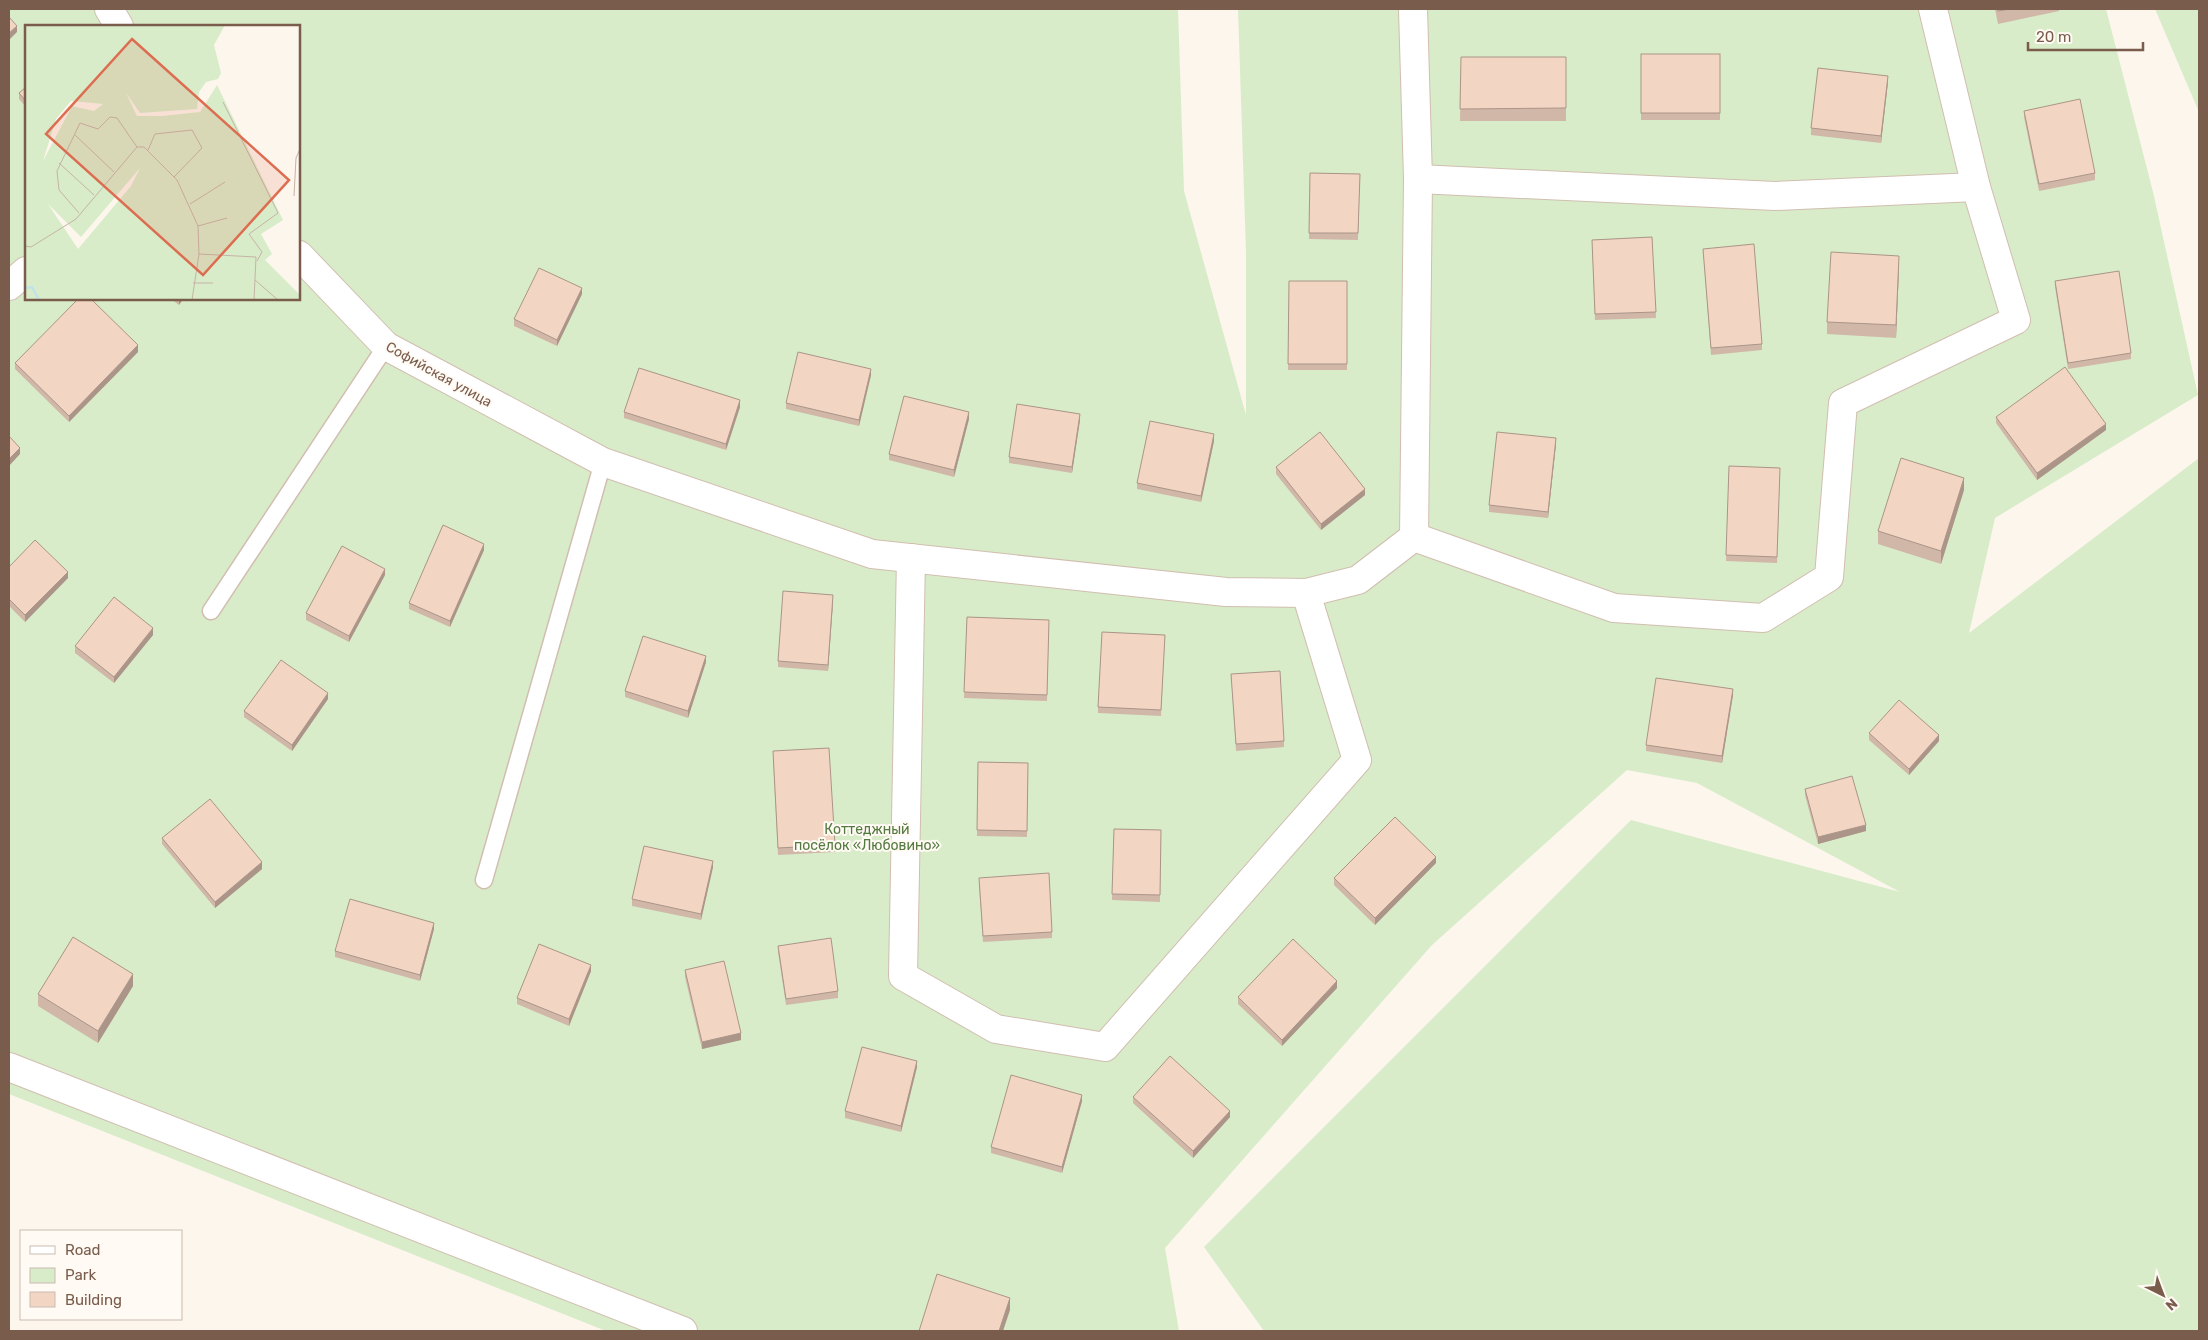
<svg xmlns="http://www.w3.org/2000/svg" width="2208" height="1340" font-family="Rubik,sans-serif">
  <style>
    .green { fill: #d8ecc9; fill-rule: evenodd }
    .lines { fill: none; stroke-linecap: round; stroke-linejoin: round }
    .lane-casing { stroke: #d1beb0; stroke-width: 19 }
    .street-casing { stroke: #d1beb0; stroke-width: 30 }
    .lane { stroke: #fff; stroke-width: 16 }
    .street { stroke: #fff; stroke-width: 28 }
    .wall { fill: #d1b7a8 }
    .shaded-wall { fill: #aa9588 }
    .building { fill: #f3d5c3; stroke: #aa9588 }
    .labels { text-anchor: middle; stroke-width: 4; stroke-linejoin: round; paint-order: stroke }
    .street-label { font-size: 14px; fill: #7a5c4d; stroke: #fffaf3 }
    .park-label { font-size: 14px; fill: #537a41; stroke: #fffaf3 }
    .inset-river { fill: none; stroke: #bfe3e8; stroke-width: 2.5 }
    .inset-road { fill: none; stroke: #c5b3a7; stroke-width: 1 }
    .view { fill: #dc6d51; fill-opacity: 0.15; stroke: #dc6d51; stroke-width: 2.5 }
    .inset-edge { fill: none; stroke: #7a5c4d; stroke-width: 2.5 }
  </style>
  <rect width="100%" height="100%" fill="#fdf6ec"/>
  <g class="green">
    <path d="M 9,9 L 1178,9 L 1184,191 L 1246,415 L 1246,253 L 1238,9 L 2106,9 L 2153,192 L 2198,395 L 1995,518 L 1969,633 L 2199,458 L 2199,1331 L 1264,1331 L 1204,1247 L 1631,820 L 1900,892 L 1697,783 L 1627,770 L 1432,945 L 1165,1248 L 1179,1331 L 606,1331 L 9,1094 ZM 26,26 L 299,26 L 299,299 L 26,299 Z"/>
    <polygon points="2155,9 2199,9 2199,112"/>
  </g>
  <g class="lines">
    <defs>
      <g id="lane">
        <polyline points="211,611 386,346"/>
        <polyline points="484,880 603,462"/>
      </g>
      <g id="street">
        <polyline points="109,9 119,26"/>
        <polyline points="1418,179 1775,196 1976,187"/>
        <polyline points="299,255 386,346 603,462 872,554 1226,592 1306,593 1358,580 1414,537 1418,179 1413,9"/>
        <polyline points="9,286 26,271"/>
        <polyline points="1414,537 1614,608 1763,618 1829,577 1843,403 2016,320 1976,187 1933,9"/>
        <polyline points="911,558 903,976 996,1029 1105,1047 1357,760 1306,593"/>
        <polyline points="9,1067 683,1331"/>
      </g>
    </defs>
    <use href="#lane" class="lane-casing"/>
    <use href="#street" class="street-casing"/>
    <use href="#lane" class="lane"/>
    <use href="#street" class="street"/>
  </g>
  <g class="wall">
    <polygon points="1995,9 2059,9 2059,11 1998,24"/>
    <rect x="1641" y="54" width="79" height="66"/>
    <polygon points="1461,57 1566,57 1566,121 1460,121"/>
    <polygon points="1888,82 1881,143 1811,135 1811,128"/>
    <polygon points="26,87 26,107 19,99 19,93"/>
    <polygon points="2024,111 2095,173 2095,180 2039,191 2024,117"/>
    <polygon points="1310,173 1360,174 1358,240 1309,239"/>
    <polygon points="1652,237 1656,318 1595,320 1592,240"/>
    <polygon points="1703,249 1762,344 1762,350 1711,355"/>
    <polygon points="1899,268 1896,338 1827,334 1827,322"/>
    <polygon points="1289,281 1347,281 1347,370 1288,370"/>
    <polygon points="2055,281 2131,353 2131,359 2068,369 2055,287"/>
    <polygon points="582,294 557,346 514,326 514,319"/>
    <polygon points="171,299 183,299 179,305"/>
    <polygon points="138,352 69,422 15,369 15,363"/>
    <polygon points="871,375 859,426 786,409 786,403"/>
    <polygon points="740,407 726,450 624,418 624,412"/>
    <polygon points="1996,417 2106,430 2037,480 1996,423"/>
    <polygon points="969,419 954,477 889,460 889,454"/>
    <polygon points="1080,420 1072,473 1009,463 1009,457"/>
    <polygon points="1214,441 1201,502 1137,489 1137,483"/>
    <polygon points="1556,444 1548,518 1489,512 1489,505"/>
    <polygon points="1729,466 1780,468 1777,563 1726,561"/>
    <polygon points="1276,467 1365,495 1321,530 1276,474"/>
    <polygon points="1964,490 1941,564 1878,544 1878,531"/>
    <polygon points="484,550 450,627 409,609 409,603"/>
    <polygon points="9,567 68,578 25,622 9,606"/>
    <polygon points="385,575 349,642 306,620 306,613"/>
    <polygon points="833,602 828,671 778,667 778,661"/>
    <polygon points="967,617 1049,620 1047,701 964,698"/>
    <polygon points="153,635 114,683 75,653 75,646"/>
    <polygon points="1165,635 1161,716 1098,713 1098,707"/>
    <polygon points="706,662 688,718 625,697 625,691"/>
    <polygon points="1231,674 1284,741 1284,747 1236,751"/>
    <polygon points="1733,695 1722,763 1646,751 1646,745"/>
    <polygon points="328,699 292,751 244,717 244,711"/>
    <polygon points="1869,733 1939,741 1909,775 1869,740"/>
    <polygon points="773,758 835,845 835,852 778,855"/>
    <polygon points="978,762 1028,763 1027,837 977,836"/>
    <polygon points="1805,789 1866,831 1818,844 1805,795"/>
    <polygon points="1114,829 1161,830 1160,902 1112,900"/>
    <polygon points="162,838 262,869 215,908 162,844"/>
    <polygon points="1436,863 1375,925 1334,885 1334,878"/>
    <polygon points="713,867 701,920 632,906 632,899"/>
    <polygon points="979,884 1052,932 1052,938 983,942"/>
    <polygon points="434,929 420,981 335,957 335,951"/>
    <polygon points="778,946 838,991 838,998 786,1005 778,952"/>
    <polygon points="685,970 741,1040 702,1049 685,977"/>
    <polygon points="591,971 569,1026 517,1004 517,998"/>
    <polygon points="133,986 98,1043 38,1006 38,994"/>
    <polygon points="1337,988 1282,1046 1238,1004 1238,997"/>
    <polygon points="917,1067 901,1132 845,1118 845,1111"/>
    <polygon points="1133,1097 1230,1117 1193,1158 1133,1103"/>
    <polygon points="1082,1101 1062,1173 991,1153 991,1147"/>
  </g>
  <g class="shaded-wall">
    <polygon points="17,26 17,32 9,40 9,33"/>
    <polygon points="1888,76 1888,82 1881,143 1881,136"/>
    <polygon points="1899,256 1899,268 1896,338 1896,325"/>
    <polygon points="582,288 582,294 557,346 557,340"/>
    <polygon points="179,299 183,299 179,305"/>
    <polygon points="138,345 138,352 69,422 69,416"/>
    <polygon points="871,369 871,375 859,426 859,420"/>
    <polygon points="740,400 740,407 726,450 726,444"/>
    <polygon points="969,412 969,419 954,477 954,470"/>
    <polygon points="1080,414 1080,420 1072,473 1072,467"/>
    <polygon points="2106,424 2106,430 2037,480 2037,473"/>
    <polygon points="1214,434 1214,441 1201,502 1201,496"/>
    <polygon points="1556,438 1556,444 1548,518 1548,512"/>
    <polygon points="20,448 20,454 9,466 9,459"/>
    <polygon points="1964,478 1964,490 1941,564 1941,551"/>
    <polygon points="1365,489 1365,495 1321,530 1321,524"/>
    <polygon points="484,544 484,550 450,627 450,621"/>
    <polygon points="385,569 385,575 349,642 349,636"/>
    <polygon points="68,572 68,578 25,622 25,615"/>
    <polygon points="833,595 833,602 828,671 828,665"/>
    <polygon points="153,628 153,635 114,683 114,677"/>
    <polygon points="706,656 706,662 688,718 688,711"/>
    <polygon points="1733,689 1733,695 1722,763 1722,756"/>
    <polygon points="328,693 328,699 292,751 292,745"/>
    <polygon points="1939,735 1939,741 1909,775 1909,769"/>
    <polygon points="1866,825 1866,831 1818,844 1818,837"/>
    <polygon points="1436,857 1436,863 1375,925 1375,918"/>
    <polygon points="713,861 713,867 701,920 701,914"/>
    <polygon points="262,862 262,869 215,908 215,902"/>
    <polygon points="434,923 434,929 420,981 420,975"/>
    <polygon points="591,965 591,971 569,1026 569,1019"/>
    <polygon points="133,974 133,986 98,1043 98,1031"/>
    <polygon points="1337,981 1337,988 1282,1046 1282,1040"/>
    <polygon points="741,1033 741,1040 702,1049 702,1042"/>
    <polygon points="917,1061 917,1067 901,1132 901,1126"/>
    <polygon points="1082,1095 1082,1101 1062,1173 1062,1167"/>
    <polygon points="1230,1111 1230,1117 1193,1158 1193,1151"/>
    <polygon points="1010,1298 1010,1310 1003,1331 999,1331"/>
  </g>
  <g class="building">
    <polygon points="1998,9 2010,9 1998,11"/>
    <polygon points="9,17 17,26 9,33"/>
    <rect x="1641" y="54" width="79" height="59"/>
    <polygon points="1461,57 1566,57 1566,108 1460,109"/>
    <polygon points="1818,68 1888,76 1881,136 1811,128"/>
    <polygon points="26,87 26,101 19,93"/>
    <polygon points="2080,99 2095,173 2039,184 2024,111"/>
    <polygon points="1310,173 1360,174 1358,233 1309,233"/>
    <polygon points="1652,237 1656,312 1595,314 1592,240"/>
    <polygon points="1754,244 1762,344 1711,348 1703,249"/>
    <polygon points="1831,252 1899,256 1896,325 1827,322"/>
    <polygon points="539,268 582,288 557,340 514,319"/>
    <polygon points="2119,271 2131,353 2068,363 2055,281"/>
    <polygon points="1289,281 1347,281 1347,364 1288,364"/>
    <polygon points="78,299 91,299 138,345 69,416 15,363"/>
    <polygon points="798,352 871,369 859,420 786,403"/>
    <polygon points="2065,367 2106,424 2037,473 1996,417"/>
    <polygon points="639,368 740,400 726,444 624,412"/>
    <polygon points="904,396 969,412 954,470 889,454"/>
    <polygon points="1017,404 1080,414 1072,467 1009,457"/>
    <polygon points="1150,421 1214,434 1201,496 1137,483"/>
    <polygon points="1320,432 1365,489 1321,524 1276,467"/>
    <polygon points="1497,432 1556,438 1548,512 1489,505"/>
    <polygon points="9,436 20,448 9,459"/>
    <polygon points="1901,458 1964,478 1941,551 1878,531"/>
    <polygon points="1729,466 1780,468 1777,557 1726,555"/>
    <polygon points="443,525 484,544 450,621 409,603"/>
    <polygon points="35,540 68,572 25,615 9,599 9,567"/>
    <polygon points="342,546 385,569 349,636 306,613"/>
    <polygon points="783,591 833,595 828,665 778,661"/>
    <polygon points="114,597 153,628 114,677 75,646"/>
    <polygon points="967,617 1049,620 1047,695 964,692"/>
    <polygon points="1102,632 1165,635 1161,710 1098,707"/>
    <polygon points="643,636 706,656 688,711 625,691"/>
    <polygon points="281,660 328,693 292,745 244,711"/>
    <polygon points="1280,671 1284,741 1236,744 1231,674"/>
    <polygon points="1656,678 1733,689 1722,756 1646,745"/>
    <polygon points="1899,700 1939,735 1909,769 1869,733"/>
    <polygon points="829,748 835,845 778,848 773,751"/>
    <polygon points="978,762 1028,763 1027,831 977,830"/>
    <polygon points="1852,776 1866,825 1818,837 1805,789"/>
    <polygon points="210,799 262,862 215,902 162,838"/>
    <polygon points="1395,817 1436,857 1375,918 1334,878"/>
    <polygon points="1114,829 1161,830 1160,895 1112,894"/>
    <polygon points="644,846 713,861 701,914 632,899"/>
    <polygon points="1049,873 1052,932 983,936 979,878"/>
    <polygon points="350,899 434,923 420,975 335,951"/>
    <polygon points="73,937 133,974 98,1031 38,994"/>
    <polygon points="831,938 838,991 786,999 778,946"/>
    <polygon points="1293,939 1337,981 1282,1040 1238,997"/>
    <polygon points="539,944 591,965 569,1019 517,998"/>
    <polygon points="724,961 741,1033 702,1042 685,970"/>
    <polygon points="862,1047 917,1061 901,1126 845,1111"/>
    <polygon points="1170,1056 1230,1111 1193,1151 1133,1097"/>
    <polygon points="1011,1075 1082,1095 1062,1167 991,1147"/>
    <polygon points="937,1274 1010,1298 999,1331 919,1331"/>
  </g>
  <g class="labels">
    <g class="street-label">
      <text transform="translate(439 374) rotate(29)" y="5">Софийская улица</text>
    </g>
    <g class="park-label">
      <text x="867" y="834">Коттеджный<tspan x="867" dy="16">посёлок «Любовино»</tspan></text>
    </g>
  </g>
  <g transform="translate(25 25)">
    <rect width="275" height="275" fill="#fdf6ec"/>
    <path d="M 0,0 L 200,0 L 189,20 L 196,48 L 193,54 L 181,57 L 174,67 L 172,84 L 115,88 L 101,68 L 112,91 L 137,91 L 175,87 L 192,60 L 258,195 L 236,209 L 247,229 L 240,235 L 275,270 L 275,275 L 0,275 ZM 46,76 L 78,79 L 69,86 L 47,81 L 18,136 L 31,94 ZM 115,143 L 106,161 L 53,224 L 23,179 L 56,212 Z" fill="#d8ecc9" fill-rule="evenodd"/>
    <path class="inset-river" d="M 0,263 L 7,262 L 14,275"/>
    <path class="inset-road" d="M 198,77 L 253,188 L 224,209 L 237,227 L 232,236M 50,110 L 89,147M 123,125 L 130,109 L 167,105 L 177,123 L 149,152M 34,138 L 69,170M 269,171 L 271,133 L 275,124M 165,179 L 200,157M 54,188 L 34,165 L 32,146 L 55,98 L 73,104 L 85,92 L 92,93 L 112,122M 173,201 L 202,193M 0,221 L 6,222 L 51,194 L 112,122 L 119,122 L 152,155 L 173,201 L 174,229 L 167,275M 174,229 L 231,232 L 229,275M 230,255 L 253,275M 168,258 L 188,258M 212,275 L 229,275"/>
    <path class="view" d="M 107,14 L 264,155 L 178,250 L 21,109 Z"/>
    <rect width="275" height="275" class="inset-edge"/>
  </g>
  <rect width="2208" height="1340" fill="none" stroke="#7a5c4d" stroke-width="20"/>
  <rect x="20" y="1230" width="162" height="90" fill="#fffaf3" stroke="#cabbb1"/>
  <rect x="30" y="1246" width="25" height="8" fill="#ffffff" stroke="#cabbb1"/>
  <text x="65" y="1255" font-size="15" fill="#7a5c4d">Road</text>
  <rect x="30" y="1268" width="25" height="15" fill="#d8ecc9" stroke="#cabbb1"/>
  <text x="65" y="1280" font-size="15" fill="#7a5c4d">Park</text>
  <rect x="30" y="1292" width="25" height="15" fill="#f3d5c3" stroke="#cabbb1"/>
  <text x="65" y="1305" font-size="15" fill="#7a5c4d">Building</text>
  <g transform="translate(2163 1295) rotate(138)" stroke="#fffaf3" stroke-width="4" paint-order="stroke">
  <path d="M0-4L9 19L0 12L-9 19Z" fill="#7a5c4d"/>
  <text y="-8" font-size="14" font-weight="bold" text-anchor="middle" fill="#7a5c4d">N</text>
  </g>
  <path d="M2028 42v8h115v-8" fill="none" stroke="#7a5c4d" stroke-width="2.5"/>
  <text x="2036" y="42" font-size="15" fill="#7a5c4d" stroke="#fffaf3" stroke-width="4" paint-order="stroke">20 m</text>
</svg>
